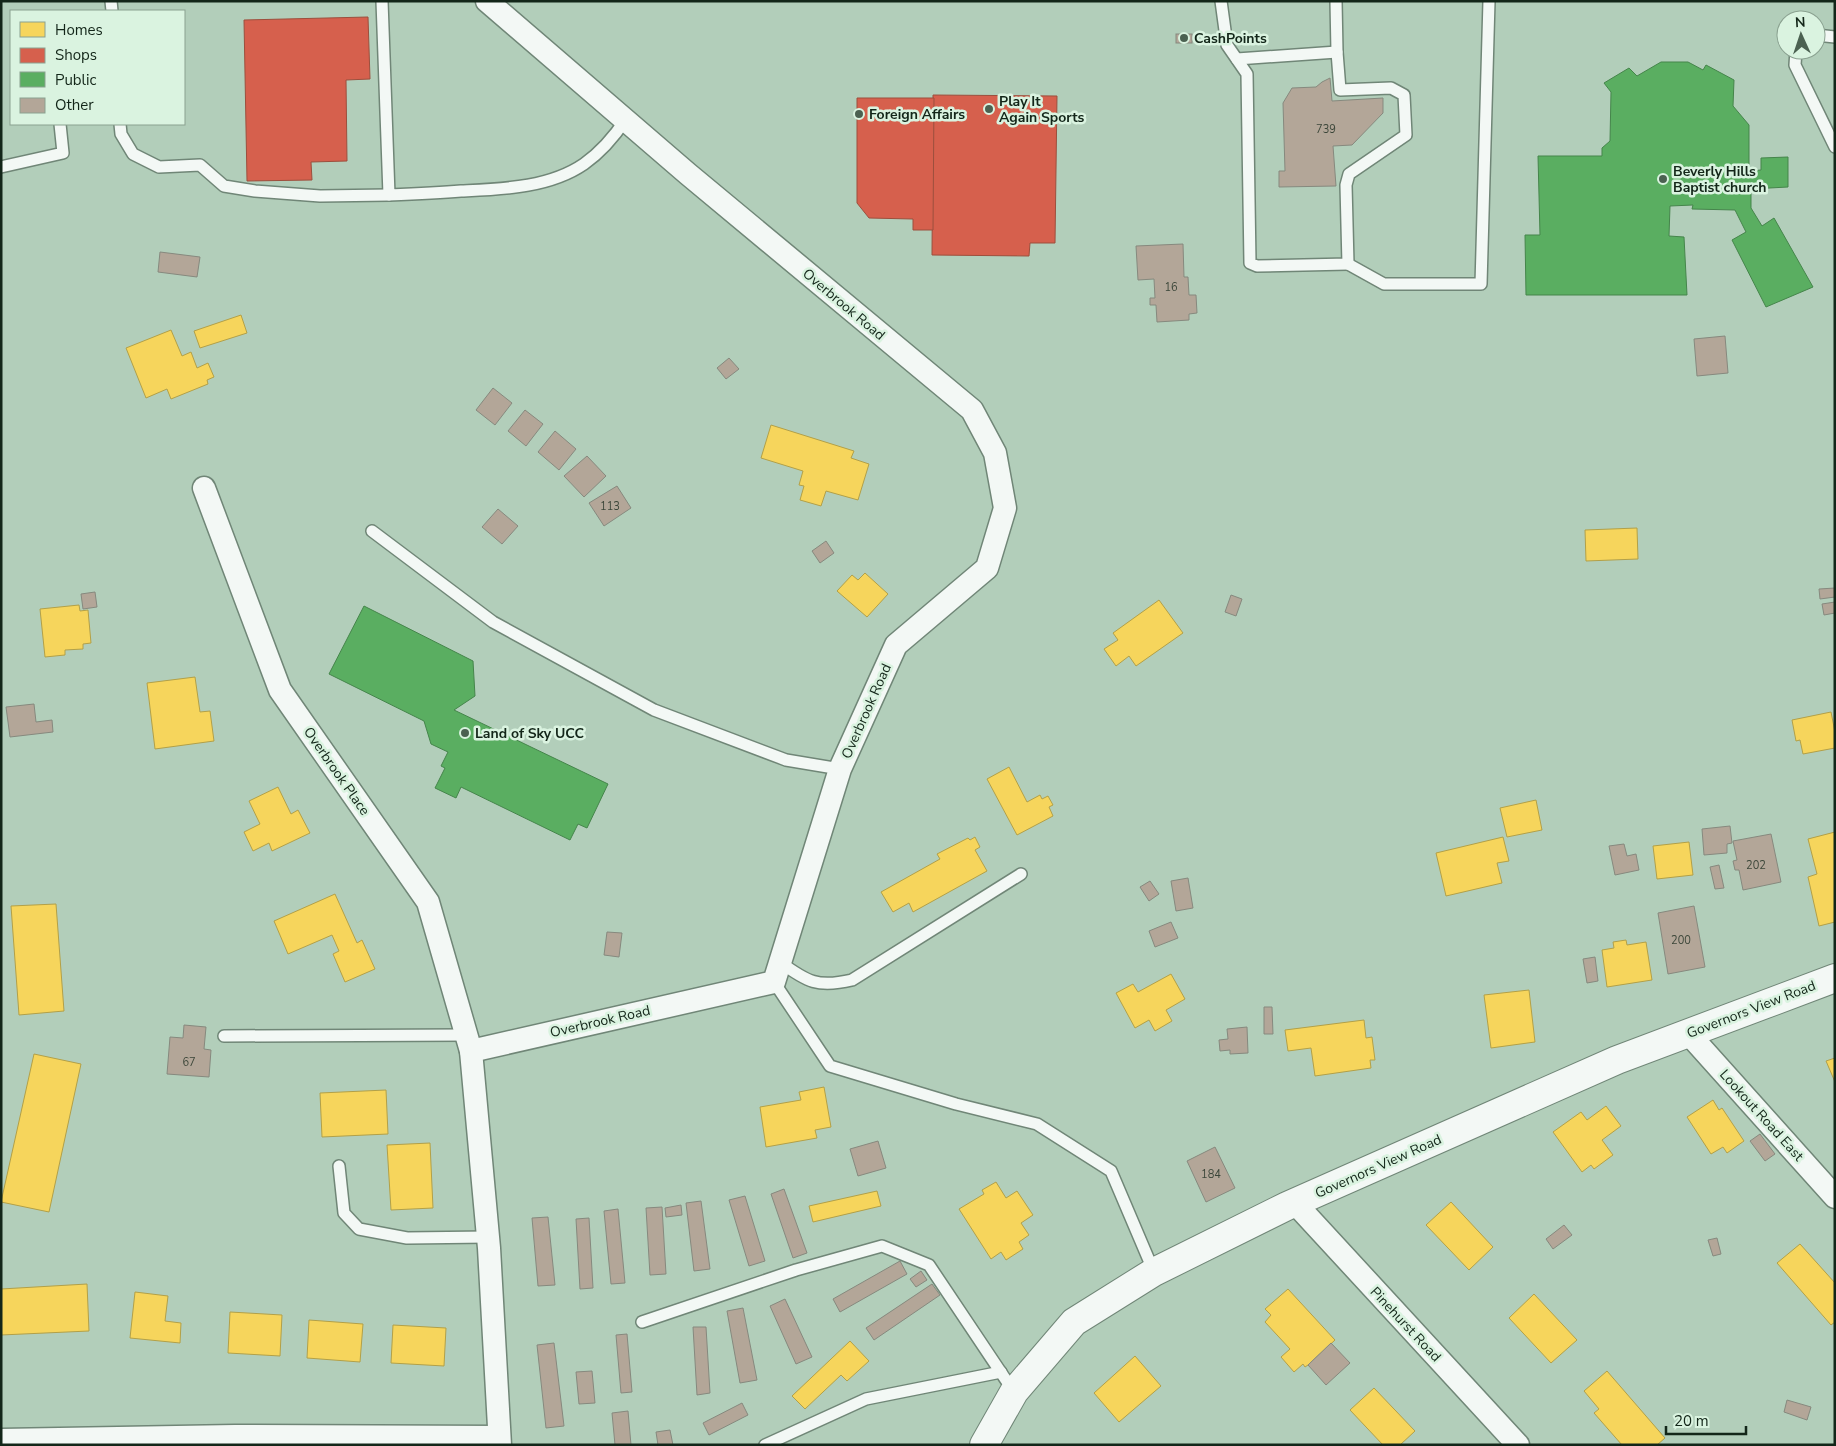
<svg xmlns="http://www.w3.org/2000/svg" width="1836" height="1446" font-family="'Nunito Sans',sans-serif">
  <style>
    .homes { fill: #f6d55c; stroke: #b2a048 }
    .shops { fill: #d6604d; stroke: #9c4f3d }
    .public { fill: #5aae61; stroke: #45854b }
    .building { fill: #b3a698; stroke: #86897e }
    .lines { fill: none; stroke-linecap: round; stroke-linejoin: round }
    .lane-casing { stroke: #708677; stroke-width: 14 }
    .street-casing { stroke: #708677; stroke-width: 25 }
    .secondary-casing { stroke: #708677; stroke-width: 30 }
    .lane { stroke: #f3f8f5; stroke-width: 11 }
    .street { stroke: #f3f8f5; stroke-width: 22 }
    .secondary { stroke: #f3f8f5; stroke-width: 28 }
    .poi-dot { fill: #4b6151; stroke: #daf3e0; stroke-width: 2 }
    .labels { text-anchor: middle; stroke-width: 5; stroke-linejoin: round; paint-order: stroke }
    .number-label { font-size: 11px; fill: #3b4639 }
    .poi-label { font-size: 14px; font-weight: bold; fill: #132619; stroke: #daf3e0; text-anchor: start }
    .street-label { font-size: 14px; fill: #132619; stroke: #daf3e0 }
  </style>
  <rect width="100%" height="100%" fill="#b2ceba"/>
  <g class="homes">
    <polygon points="241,315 247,333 200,348 194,331"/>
    <polygon points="171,330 182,356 191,352 197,368 208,363 214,377 207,380 208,384 171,399 167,389 146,398 126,348"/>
    <polygon points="771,425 854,451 851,458 869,464 858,500 826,491 821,506 800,500 804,486 799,485 803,471 761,458"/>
    <polygon points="1637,528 1638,559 1586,561 1585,530"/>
    <polygon points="865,573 888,594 867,617 837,591 852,575 858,580"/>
    <polygon points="1159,600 1183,633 1136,666 1129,656 1116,666 1104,649 1118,640 1113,633"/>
    <polygon points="79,605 80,611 88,610 91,643 83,644 83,649 65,650 65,655 45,657 40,609"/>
    <polygon points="195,677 200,712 210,711 214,741 155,749 147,683"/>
    <polygon points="1831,712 1835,732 1835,748 1803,754 1800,740 1796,741 1792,720"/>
    <polygon points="1009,767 1027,802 1040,795 1042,799 1048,796 1053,805 1049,807 1053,816 1017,835 987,779"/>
    <polygon points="278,787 291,814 298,810 310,833 272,851 269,843 253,851 244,832 260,824 249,801"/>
    <polygon points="1536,800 1542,830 1507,837 1500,808"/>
    <polygon points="1835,832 1835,922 1819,926 1808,877 1817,874 1808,839"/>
    <polygon points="975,837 980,847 975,850 987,871 913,912 909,903 893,912 881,892 940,859 937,854 968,838 970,840"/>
    <polygon points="1503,837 1509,861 1497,863 1502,883 1446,896 1436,853"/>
    <polygon points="1689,842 1693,875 1657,879 1653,846"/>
    <polygon points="335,894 357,943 362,940 375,969 345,982 333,954 339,951 332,935 288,954 274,921"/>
    <polygon points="56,904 64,1011 19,1015 11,906"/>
    <polygon points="1626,940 1627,945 1646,942 1652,980 1607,987 1602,950 1614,948 1613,942"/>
    <polygon points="1171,974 1185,999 1166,1010 1172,1021 1155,1031 1149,1020 1135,1028 1116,993 1133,984 1138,992"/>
    <polygon points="1529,990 1535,1042 1491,1048 1484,995"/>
    <polygon points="1364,1020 1366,1038 1372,1037 1375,1060 1370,1060 1371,1068 1315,1076 1311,1048 1288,1051 1285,1030"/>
    <polygon points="34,1054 81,1064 49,1212 1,1202"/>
    <polygon points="1835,1058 1835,1082 1826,1061"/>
    <polygon points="824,1087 831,1127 815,1130 817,1138 766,1147 760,1107 801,1100 799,1092"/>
    <polygon points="386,1090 388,1134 322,1137 320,1093"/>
    <polygon points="1713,1100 1719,1110 1722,1108 1744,1141 1727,1153 1723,1147 1711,1154 1687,1117"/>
    <polygon points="1606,1106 1621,1126 1602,1140 1613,1155 1594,1169 1591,1165 1582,1172 1553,1132 1581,1112 1587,1120"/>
    <polygon points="430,1143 433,1208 391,1210 387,1145"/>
    <polygon points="996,1182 1006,1198 1017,1191 1033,1215 1021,1223 1029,1235 1019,1242 1023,1249 1006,1260 1001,1252 991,1259 959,1209 984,1194 982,1190"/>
    <polygon points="877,1191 881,1206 813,1222 809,1206"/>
    <polygon points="1451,1202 1493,1247 1469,1270 1426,1225"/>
    <polygon points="1800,1244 1835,1283 1835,1322 1831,1325 1777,1263"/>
    <polygon points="87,1284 89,1331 1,1335 1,1289"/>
    <polygon points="1288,1289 1335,1340 1308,1365 1305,1367 1303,1364 1294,1372 1281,1357 1290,1349 1265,1322 1271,1315 1265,1309"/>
    <polygon points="135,1292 168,1296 165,1321 181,1323 180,1343 130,1338"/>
    <polygon points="1534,1294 1577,1340 1551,1363 1509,1318"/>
    <polygon points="230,1312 282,1315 280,1356 228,1353"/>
    <polygon points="309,1320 363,1324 360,1362 307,1358"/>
    <polygon points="393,1325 446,1328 444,1366 391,1363"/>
    <polygon points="850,1341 869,1361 847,1381 841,1375 805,1409 792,1396"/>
    <polygon points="1135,1356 1161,1386 1119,1422 1094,1393"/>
    <polygon points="1607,1371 1665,1438 1657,1445 1622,1445 1594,1413 1599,1409 1584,1391"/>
    <polygon points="1374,1388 1415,1431 1400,1445 1383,1445 1350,1410"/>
  </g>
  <g class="shops">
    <polygon points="368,17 370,79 346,80 347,161 311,162 312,180 247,181 244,20"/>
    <polygon points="933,95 1057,96 1055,243 1030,243 1029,256 932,255"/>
    <polygon points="857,98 934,98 933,230 913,230 913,219 869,218 857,203"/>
  </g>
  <g class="public">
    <polygon points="1661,62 1688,62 1703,70 1706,65 1734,80 1733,106 1749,125 1749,171 1761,170 1761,158 1788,157 1788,187 1751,189 1751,208 1762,226 1774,218 1813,287 1766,307 1732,240 1746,232 1735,210 1692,209 1693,205 1670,206 1669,236 1684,237 1687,295 1526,295 1525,235 1540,235 1538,156 1602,156 1602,148 1610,141 1611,92 1604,83 1629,68 1637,76"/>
    <polygon points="364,606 473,661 475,696 454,710 608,784 587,828 578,824 570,840 461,787 456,798 435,788 445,768 441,766 448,752 431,744 424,721 329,674"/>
  </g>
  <g class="building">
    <rect x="1176" y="34" width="16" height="9"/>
    <polygon points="1330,78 1332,101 1383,98 1383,113 1352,145 1333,146 1336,186 1279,187 1279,171 1285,171 1283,103 1292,88 1316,87 1322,82"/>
    <polygon points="1183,244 1184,277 1188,277 1189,295 1196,295 1197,313 1189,314 1189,320 1157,322 1156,305 1150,305 1150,298 1155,298 1154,279 1138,280 1136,246"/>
    <polygon points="160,252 200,257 197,277 158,272"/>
    <polygon points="1725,336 1728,373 1697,376 1694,339"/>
    <polygon points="729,358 739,369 726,379 717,368"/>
    <polygon points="493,388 512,403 495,425 476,410"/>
    <polygon points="525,410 543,424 526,446 508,431"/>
    <polygon points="555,431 576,449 559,470 538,452"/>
    <polygon points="587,456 606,476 584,497 564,476"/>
    <polygon points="617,486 631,508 604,526 589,503"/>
    <polygon points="498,509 518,526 502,544 482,527"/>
    <polygon points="826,541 834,553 820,563 812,551"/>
    <polygon points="1835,588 1835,597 1820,599 1819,589"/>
    <polygon points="95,592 97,607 83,609 81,594"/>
    <polygon points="1231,595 1242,599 1236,616 1225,612"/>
    <polygon points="1835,602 1835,613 1824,615 1822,604"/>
    <polygon points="34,704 36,722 52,720 53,732 10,737 6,707"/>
    <polygon points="1730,826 1732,843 1727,844 1727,853 1704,855 1702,829"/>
    <polygon points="1771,834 1781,882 1743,890 1739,870 1735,870 1733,861 1737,860 1733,841"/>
    <polygon points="1624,844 1627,856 1636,854 1639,870 1615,875 1609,846"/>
    <polygon points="1719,865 1724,888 1715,889 1710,867"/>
    <polygon points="1188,878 1193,908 1176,911 1171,881"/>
    <polygon points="1150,881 1159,894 1149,901 1140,887"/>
    <polygon points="1694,906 1705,967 1668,974 1658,913"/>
    <polygon points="1171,922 1178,938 1155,947 1149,931"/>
    <polygon points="607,932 622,933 619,957 604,955"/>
    <polygon points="1595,957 1598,981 1587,983 1583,959"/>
    <polygon points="1264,1007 1272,1007 1273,1034 1264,1034"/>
    <polygon points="184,1025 206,1027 204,1049 211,1050 209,1077 167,1074 170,1037 183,1038"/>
    <polygon points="1247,1027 1248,1053 1230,1054 1230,1050 1220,1051 1219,1040 1228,1039 1227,1029"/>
    <polygon points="1760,1134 1775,1154 1765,1161 1750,1141"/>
    <polygon points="878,1141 886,1168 858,1176 850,1149"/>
    <polygon points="1215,1147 1235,1188 1206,1202 1187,1161"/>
    <polygon points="784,1189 807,1253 793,1258 771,1194"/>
    <polygon points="745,1196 765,1261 749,1266 729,1200"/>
    <polygon points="701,1201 710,1269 694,1271 686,1203"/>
    <polygon points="681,1205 682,1215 666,1217 665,1208"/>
    <polygon points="662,1207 666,1274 650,1275 646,1208"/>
    <polygon points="618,1209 625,1283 611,1284 604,1211"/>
    <polygon points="548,1217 555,1285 538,1286 532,1218"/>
    <polygon points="589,1218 593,1288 580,1289 576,1219"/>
    <polygon points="1564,1225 1572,1235 1553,1249 1546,1239"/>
    <polygon points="1717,1238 1721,1254 1713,1256 1708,1240"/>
    <polygon points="900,1261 907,1274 840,1312 833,1299"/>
    <polygon points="921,1271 927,1280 916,1287 910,1279"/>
    <polygon points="932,1284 940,1295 874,1340 866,1328"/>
    <polygon points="785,1299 812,1357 796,1364 770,1306"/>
    <polygon points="743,1308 757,1380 740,1383 727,1311"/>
    <polygon points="693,1327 706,1327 710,1393 697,1395"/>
    <polygon points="627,1334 632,1392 621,1393 616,1335"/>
    <polygon points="554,1343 564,1426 546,1428 537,1345"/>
    <polygon points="1331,1343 1350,1363 1326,1385 1308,1365"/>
    <polygon points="592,1371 595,1403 579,1404 576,1372"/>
    <polygon points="1787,1400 1811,1407 1807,1420 1784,1412"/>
    <polygon points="742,1403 748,1415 709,1435 703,1423"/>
    <polygon points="628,1411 631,1445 615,1445 612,1413"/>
    <polygon points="670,1430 673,1445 658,1445 656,1432"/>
  </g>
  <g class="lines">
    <defs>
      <g id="lane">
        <polyline points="111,1 112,11"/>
        <path d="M 382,1 L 389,195 C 413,194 437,193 461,191 C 502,189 549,188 584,164 C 601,152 614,137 626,119"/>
        <polyline points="1221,1 1227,45 1247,74 1250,263 1257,266 1348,264 1346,185 1349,174 1406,135 1404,95 1391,88 1340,90 1337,52 1336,1"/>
        <polyline points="1816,35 1835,37"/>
        <polyline points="1796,50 1795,65 1835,147"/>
        <polyline points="1237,59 1337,52"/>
        <polyline points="120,124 121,134 133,154 159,167 200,165 224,186 255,191 320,196 389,195"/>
        <polyline points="1,167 63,153 60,124"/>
        <polyline points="1348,264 1384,284 1481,284 1489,1"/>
        <polyline points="372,531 493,622 654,710 786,760 840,769"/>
        <path d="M 780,962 C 807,982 818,988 852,980 L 1021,874"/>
        <polyline points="774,982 830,1066 956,1104 1037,1124 1111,1171 1154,1272"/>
        <polyline points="224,1036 466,1035"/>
        <polyline points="339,1166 344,1213 359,1229 407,1238 488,1237"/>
        <polyline points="642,1322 796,1270 882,1246 929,1265 1014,1392"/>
        <polyline points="765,1445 866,1399 1001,1372"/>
      </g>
      <g id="street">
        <polyline points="204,488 280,690 428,902 471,1051 489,1248 500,1445"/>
        <polyline points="1688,1033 1835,1197"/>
        <polyline points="471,1051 774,982 840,769 896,645 987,568 1005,508 995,453 972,410 688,174 487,1"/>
        <polyline points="1295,1203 1518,1445"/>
        <polyline points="1,1440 235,1436 499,1437"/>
      </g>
      <polyline id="secondary" points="984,1445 1014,1392 1074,1322 1154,1272 1287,1206 1617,1060 1835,978"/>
    </defs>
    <use href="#lane" class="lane-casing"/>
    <use href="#street" class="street-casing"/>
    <use href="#secondary" class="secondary-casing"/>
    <use href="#lane" class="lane"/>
    <use href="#street" class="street"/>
    <use href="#secondary" class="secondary"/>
  </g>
  <g class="poi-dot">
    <circle cx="1184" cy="38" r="5"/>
    <circle cx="989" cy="109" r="5"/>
    <circle cx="859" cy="114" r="5"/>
    <circle cx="1663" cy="179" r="5"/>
    <circle cx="465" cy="733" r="5"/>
  </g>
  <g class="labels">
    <g class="number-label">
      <text x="1326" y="133">739</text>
      <text x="1171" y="291">16</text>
      <text x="610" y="510">113</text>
      <text x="1756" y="869">202</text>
      <text x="1681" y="944">200</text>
      <text x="189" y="1066">67</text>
      <text x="1211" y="1178">184</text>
    </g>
    <g class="poi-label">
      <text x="1194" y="43">CashPoints</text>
      <text x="999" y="106">Play It<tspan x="999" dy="16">Again Sports</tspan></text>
      <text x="869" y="119">Foreign Affairs</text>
      <text x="1673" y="176">Beverly Hills<tspan x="1673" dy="16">Baptist church</tspan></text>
      <text x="475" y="738">Land of Sky UCC</text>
    </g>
    <g class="street-label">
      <text transform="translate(844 304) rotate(40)" y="5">Overbrook Road</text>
      <text transform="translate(866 711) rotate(-66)" y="5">Overbrook Road</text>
      <text transform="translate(337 771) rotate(55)" y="5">Overbrook Place</text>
      <text transform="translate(1751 1009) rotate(-21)" y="5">Governors View Road</text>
      <text transform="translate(600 1021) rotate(-13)" y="5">Overbrook Road</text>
      <text transform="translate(1762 1115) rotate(48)" y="5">Lookout Road East</text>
      <text transform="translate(1378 1166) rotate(-24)" y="5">Governors View Road</text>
      <text transform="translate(1406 1324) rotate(47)" y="5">Pinehurst Road</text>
    </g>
  </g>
  <rect width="1836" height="1446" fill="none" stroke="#132619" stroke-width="5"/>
  <rect x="10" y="10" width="175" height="115" fill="#daf3e0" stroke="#8aa190"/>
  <rect x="20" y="22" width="25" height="15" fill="#f6d55c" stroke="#8aa190"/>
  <text x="55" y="35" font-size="15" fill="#132619">Homes</text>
  <rect x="20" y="48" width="25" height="15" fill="#d6604d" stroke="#8aa190"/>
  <text x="55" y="60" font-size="15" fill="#132619">Shops</text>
  <rect x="20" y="72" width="25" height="15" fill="#5aae61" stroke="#8aa190"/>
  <text x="55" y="85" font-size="15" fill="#132619">Public</text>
  <rect x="20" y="98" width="25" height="15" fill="#b3a698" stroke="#8aa190"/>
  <text x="55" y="110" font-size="15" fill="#132619">Other</text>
  <g transform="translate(1801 35) rotate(357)"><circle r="24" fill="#daf3e0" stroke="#8aa190"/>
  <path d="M0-4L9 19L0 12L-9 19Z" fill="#4b6151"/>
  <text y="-8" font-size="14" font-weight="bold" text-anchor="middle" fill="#132619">N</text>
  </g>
  <path d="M1666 1426v8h80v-8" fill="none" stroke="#132619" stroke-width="2.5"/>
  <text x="1674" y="1426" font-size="15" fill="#132619" stroke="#daf3e0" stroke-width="4" paint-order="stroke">20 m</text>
</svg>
